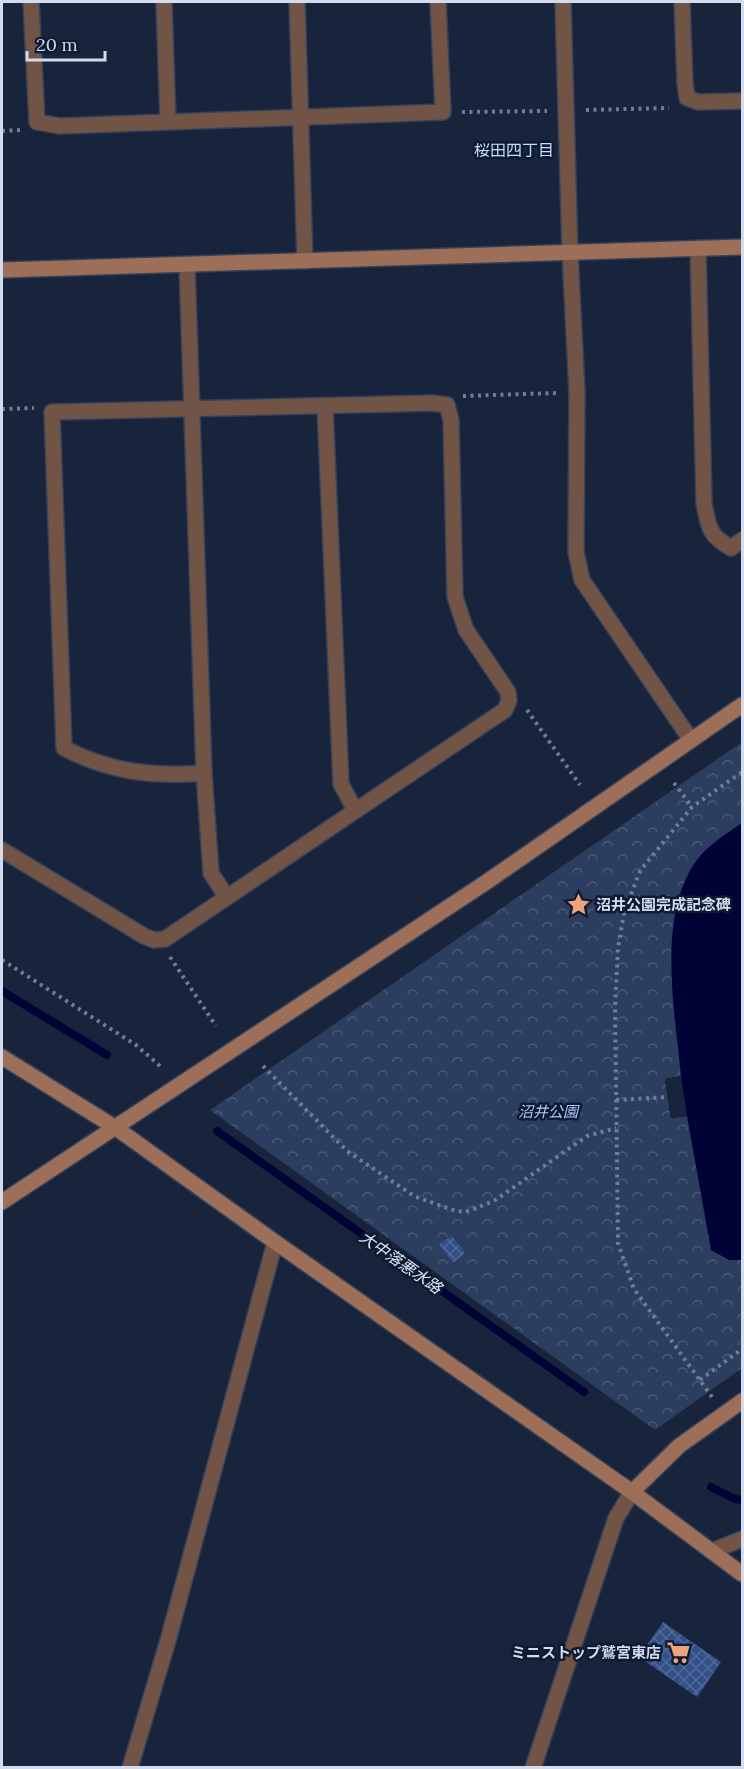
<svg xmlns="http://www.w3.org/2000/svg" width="744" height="1769" font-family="Lora,'Noto Sans JP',serif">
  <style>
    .park { fill: url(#park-crowns) }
    .water { fill: #000336 }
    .pier { fill: #17243c }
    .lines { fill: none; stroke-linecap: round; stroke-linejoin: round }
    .stream { stroke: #000336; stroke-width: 8 }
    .building { fill: url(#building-cross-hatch) }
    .street-casing { stroke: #354158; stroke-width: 18 }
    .secondary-casing { stroke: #354158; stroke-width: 18 }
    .path { stroke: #727d92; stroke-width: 4; stroke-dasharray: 3 4.5; stroke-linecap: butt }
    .street { stroke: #715446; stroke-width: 15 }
    .secondary { stroke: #9d6e58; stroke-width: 15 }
    .labels { text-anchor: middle; stroke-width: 5; stroke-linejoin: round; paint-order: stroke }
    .poi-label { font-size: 15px; font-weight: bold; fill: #d3dcec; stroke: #0e1a31; text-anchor: start }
    .park-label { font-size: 15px; font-style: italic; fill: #afcbfe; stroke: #0e1a31 }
    .neighbourhood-label { font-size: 16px; fill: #c9dbfb; stroke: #0e1a31 }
    .water-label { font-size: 16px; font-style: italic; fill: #dbe5f6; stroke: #0e1a31 }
  </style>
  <defs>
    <pattern id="park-crowns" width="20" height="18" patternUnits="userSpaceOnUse" patternTransform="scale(1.5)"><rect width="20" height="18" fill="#2b3e60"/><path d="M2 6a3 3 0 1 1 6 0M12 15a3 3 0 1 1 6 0" fill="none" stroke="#495977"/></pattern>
    <pattern id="building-cross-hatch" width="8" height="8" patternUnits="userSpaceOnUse" patternTransform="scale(1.5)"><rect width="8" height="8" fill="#335089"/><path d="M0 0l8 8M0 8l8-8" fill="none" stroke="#50699a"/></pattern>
  </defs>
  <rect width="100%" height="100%" fill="#17243c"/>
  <polygon class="park" points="742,742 742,1368 655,1430 210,1110"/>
  <path class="water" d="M 742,823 L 742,1260 L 729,1260 L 711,1250 L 687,1116 L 671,1118 L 665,1079 L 681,1076 C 675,1012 656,915 697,860 C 709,844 726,834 742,823 Z"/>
  <polygon class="pier" points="681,1076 687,1116 671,1118 665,1079"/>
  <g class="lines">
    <g class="stream">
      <polyline points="2,991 107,1055"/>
      <polyline points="217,1131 584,1392"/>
      <polyline points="711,1487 735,1499 742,1500"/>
    </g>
  </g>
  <g class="building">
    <polygon points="452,1236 465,1253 453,1263 439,1244"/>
    <polygon points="663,1622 721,1662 697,1697 639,1657"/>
  </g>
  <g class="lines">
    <defs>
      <g id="street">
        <polyline points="31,2 37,122 60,126 443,112 438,2"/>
        <polyline points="164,2 168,122"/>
        <polyline points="297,2 305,261"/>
        <polyline points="563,2 570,253 577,392 576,552 582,580 691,740"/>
        <polyline points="682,2 685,83 687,98 698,102 742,101"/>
        <path d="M 698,248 L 704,503 C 708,526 709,536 731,548 L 742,540"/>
        <polyline points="187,265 204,773 211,873 226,896"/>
        <polyline points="325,406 341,784 355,810"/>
        <path d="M 2,850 L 144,936 L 154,940 L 165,939 L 505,710 L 509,700 L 508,692 L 466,630 L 455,597 L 451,420 L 447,405 L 433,403 L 52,412 L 64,748 C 109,772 153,777 204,773"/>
        <polyline points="712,1551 742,1539"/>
        <polyline points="130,1768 169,1637 275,1242"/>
        <polyline points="533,1768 616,1518 632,1492"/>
      </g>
      <g id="secondary">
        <polyline points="2,270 742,247"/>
        <polyline points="2,1057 116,1128 275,1242 632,1492 742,1574"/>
        <polyline points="2,1202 485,883 742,705"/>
        <polyline points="632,1492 679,1446 742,1401"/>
      </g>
    </defs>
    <use href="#street" class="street-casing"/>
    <use href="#secondary" class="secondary-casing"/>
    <g class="path">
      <polyline points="586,110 669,108"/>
      <polyline points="462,112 547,111"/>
      <polyline points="2,131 20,130"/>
      <polyline points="463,396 558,393"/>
      <polyline points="2,409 34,408"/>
      <polyline points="527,710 580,785"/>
      <polyline points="674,783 692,807"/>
      <polyline points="170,957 216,1026"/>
      <polyline points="2,960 136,1045 160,1066"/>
      <polyline points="263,1066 347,1151 414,1196 456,1211 466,1212 494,1201 587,1136 616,1128"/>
      <polyline points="616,1100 668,1097"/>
      <polyline points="700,1380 742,1349"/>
      <polyline points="712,1397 634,1289 618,1243 615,1007 618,948 624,913 640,871 692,807 742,772"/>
    </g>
    <use href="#street" class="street"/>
    <use href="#secondary" class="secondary"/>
  </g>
  <defs>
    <symbol id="sight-bare" viewBox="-9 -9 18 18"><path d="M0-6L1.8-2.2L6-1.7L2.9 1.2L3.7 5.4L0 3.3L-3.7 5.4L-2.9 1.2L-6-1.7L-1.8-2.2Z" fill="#f1a17d" stroke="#0e1a31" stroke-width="2.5" paint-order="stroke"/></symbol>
    <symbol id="supermarket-bare" viewBox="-9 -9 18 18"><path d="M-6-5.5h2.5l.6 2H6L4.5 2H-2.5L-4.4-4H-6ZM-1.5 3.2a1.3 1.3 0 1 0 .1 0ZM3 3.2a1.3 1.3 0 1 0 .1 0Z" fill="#f1a17d" stroke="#0e1a31" stroke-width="2.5" paint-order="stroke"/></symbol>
  </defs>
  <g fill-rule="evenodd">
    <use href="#sight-bare" x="562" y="888" width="33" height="33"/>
    <use href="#supermarket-bare" x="662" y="1636" width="33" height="33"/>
  </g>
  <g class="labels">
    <g class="poi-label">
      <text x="596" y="910">沼井公園完成記念碑</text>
      <text x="661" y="1658" text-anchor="end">ミニストップ鷲宮東店</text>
    </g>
    <g class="park-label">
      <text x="548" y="1117">沼井公園</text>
    </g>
    <g class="neighbourhood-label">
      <text x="514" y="156">桜田四丁目</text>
    </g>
    <g class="water-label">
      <text transform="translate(401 1262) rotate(35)" y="6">大中落悪水路</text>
    </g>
  </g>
  <rect width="744" height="1769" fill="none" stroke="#d3dcec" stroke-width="6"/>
  <path d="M27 51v9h78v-9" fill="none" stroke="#d3dcec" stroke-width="3"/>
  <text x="36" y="51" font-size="18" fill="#d3dcec" stroke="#0e1a31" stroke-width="4.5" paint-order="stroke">20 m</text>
</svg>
